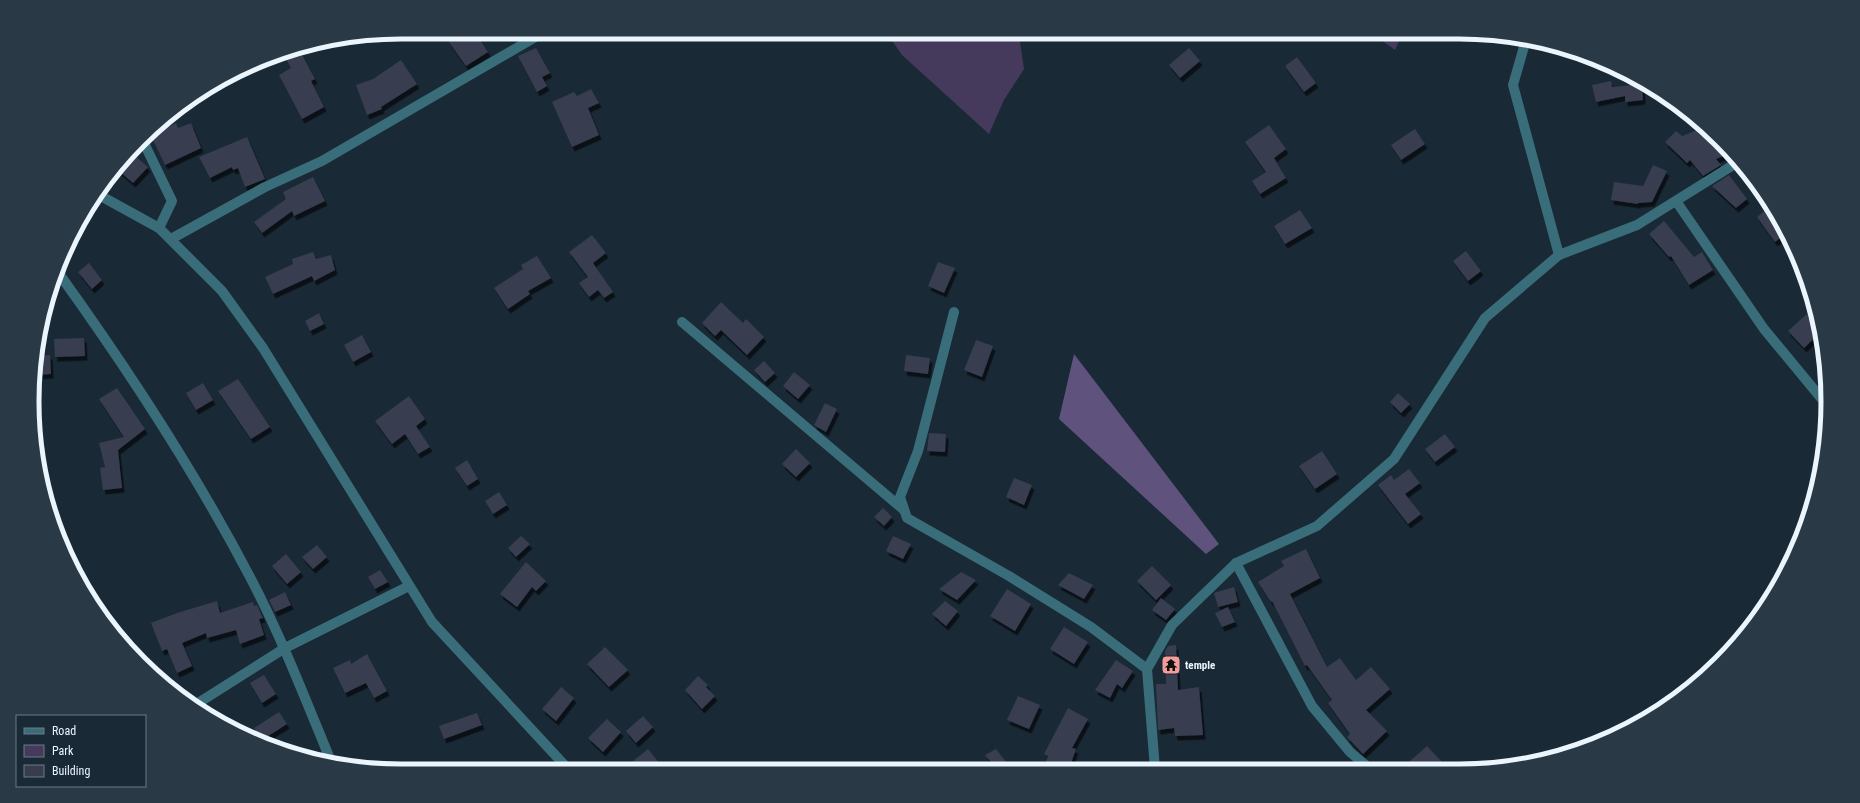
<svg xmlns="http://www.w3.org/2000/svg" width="1860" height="803" font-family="'Roboto Condensed',sans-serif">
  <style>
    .green { fill: #453a5c }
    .forest { fill: #5f527c }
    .building { fill: #373d4f; filter: url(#shadow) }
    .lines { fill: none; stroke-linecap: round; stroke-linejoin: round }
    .minor { stroke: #3a6d7a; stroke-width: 10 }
    .labels { text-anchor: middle; stroke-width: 3.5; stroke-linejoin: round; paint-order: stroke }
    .poi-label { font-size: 11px; font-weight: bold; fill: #ebf5fe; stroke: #192936; text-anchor: start }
    .rim { fill: none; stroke: #ebf5fe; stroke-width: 5 }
  </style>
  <defs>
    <filter id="shadow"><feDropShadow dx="2.5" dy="4.5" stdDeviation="0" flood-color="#0009"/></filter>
  </defs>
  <rect width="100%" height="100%" fill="#192936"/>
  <g class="green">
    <polygon points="886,32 1027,32 1020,42 1024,69 1004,100 989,134 902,55"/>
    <polygon points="1370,32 1403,32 1395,50"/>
  </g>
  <polygon class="forest" points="1074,354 1219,544 1206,554 1059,419"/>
  <g class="building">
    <polygon points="464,32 475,32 488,52 466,66 449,42"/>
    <polygon points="536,48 550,73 542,77 547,86 537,92 518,56"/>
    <polygon points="1189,48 1200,61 1180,78 1169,65"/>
    <polygon points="299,49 315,79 311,81 324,107 302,119 279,75 291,68 282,52"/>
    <polygon points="1297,57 1316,83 1304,92 1285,66"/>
    <polygon points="401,60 417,84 381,107 382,109 367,115 356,85 373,79"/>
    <polygon points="1611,81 1612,87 1642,84 1643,100 1625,102 1625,96 1596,102 1592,85"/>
    <polygon points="591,89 599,103 588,108 599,135 572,147 552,102 574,92 577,96"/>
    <polygon points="176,123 178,128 191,123 201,148 165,165 151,136"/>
    <polygon points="1269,125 1286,149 1274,158 1286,178 1260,194 1252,181 1266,172 1245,142"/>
    <polygon points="1705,127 1721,144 1726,155 1716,159 1721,165 1703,176 1690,160 1687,163 1665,142 1676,131 1682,136"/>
    <polygon points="1415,129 1425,144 1401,160 1391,145"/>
    <polygon points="247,137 265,179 245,187 238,168 233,170 232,167 210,178 199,157"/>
    <polygon points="133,154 148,167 133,183 119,171"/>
    <polygon points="1653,165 1667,171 1652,202 1638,203 1638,204 1611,200 1614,182 1643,186"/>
    <polygon points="1729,175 1747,199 1736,208 1712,186"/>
    <polygon points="313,177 325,201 294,216 292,211 262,233 254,222 286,199 283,192"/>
    <polygon points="1768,208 1786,234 1775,242 1757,217"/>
    <polygon points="1300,210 1312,228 1285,244 1274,226"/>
    <polygon points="1664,221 1694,257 1702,252 1713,270 1689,285 1671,256 1669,257 1649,234"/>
    <polygon points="592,235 606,253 593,263 613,292 604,298 598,290 589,297 579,283 588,277 569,252"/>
    <polygon points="1466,251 1481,271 1468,281 1453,261"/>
    <polygon points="313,252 316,259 331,255 335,270 314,281 312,276 273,294 265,277 293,264 292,259"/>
    <polygon points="537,256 551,278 528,291 530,294 508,309 494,288 523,269 521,265"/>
    <polygon points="938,262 955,268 944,293 928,286"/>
    <polygon points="89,263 102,280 92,289 78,272"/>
    <polygon points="721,302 743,323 746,319 764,337 747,355 721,330 715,336 702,323"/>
    <polygon points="1809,312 1818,323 1820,333 1804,348 1788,331"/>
    <polygon points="319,313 324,324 310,331 305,321"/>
    <polygon points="362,335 371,352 353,362 344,345"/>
    <polygon points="84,338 85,356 55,357 54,339"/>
    <polygon points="976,340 993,346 982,377 964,370"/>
    <polygon points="50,355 51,374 35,375 36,356"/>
    <polygon points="906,355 930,358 928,374 904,371"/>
    <polygon points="764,361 775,373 765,382 754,370"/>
    <polygon points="794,372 810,385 798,399 783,386"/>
    <polygon points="238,379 270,427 251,439 218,391"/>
    <polygon points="203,383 213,400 196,410 186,393"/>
    <polygon points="117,388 145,429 118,450 122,488 103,490 100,468 105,467 99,443 124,437 99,399"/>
    <polygon points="1398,393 1410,404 1401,413 1390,402"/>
    <polygon points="409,396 425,419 416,426 430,447 418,454 405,434 392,444 375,421"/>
    <polygon points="825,403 837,409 826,432 814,425"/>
    <polygon points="929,433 946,434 945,452 927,451"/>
    <polygon points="1445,434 1455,447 1435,462 1425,449"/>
    <polygon points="796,449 810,463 796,477 782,464"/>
    <polygon points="1322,451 1337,474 1315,489 1299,466"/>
    <polygon points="467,460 478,479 467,486 455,468"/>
    <polygon points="1409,469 1420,483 1405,494 1421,514 1408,524 1378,485 1391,475 1394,480"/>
    <polygon points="1014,478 1032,485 1024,505 1006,497"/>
    <polygon points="499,492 507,505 493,514 485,501"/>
    <polygon points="883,508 892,517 884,526 874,517"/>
    <polygon points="521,536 530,544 516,557 508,548"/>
    <polygon points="893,536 911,544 903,559 886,551"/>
    <polygon points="317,545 327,557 313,569 302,557"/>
    <polygon points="1306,549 1320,578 1290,594 1327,667 1340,658 1356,680 1371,667 1390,689 1366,710 1387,731 1363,754 1347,737 1350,734 1328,703 1332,700 1307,665 1305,666 1272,601 1271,602 1258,582 1284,566 1281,561"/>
    <polygon points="286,554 301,572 287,584 272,566"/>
    <polygon points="526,562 546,581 536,591 532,587 517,607 500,594"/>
    <polygon points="1152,566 1171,585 1156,600 1137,581"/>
    <polygon points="380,570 388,582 375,589 368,577"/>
    <polygon points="961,572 976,580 957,600 939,589"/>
    <polygon points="1069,573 1093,585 1084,599 1058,585"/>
    <polygon points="1234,587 1238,602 1218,607 1214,593"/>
    <polygon points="1007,589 1031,604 1015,631 990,616"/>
    <polygon points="285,592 291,605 275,612 269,600"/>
    <polygon points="1161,598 1175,609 1166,620 1152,610"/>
    <polygon points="217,601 220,613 253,602 254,606 257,605 263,618 259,619 264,635 240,644 236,630 207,638 206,633 182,643 192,666 177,673 167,649 162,651 151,623 177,613"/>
    <polygon points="945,601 958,611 946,626 932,614"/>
    <polygon points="1228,607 1235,622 1222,627 1215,613"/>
    <polygon points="1064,627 1088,642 1074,664 1050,649"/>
    <polygon points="1176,645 1178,690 1199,687 1203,735 1175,736 1174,728 1158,730 1156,684 1166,684 1165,651 1168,646"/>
    <polygon points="605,647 628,670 609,687 587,664"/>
    <polygon points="367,654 387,691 374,698 366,683 345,693 333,668 350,660 351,664"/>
    <polygon points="1116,660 1133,671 1122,688 1117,684 1110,698 1095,690"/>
    <polygon points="264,675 276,694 262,703 250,683"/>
    <polygon points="698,676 708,685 706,687 715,696 702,709 685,690"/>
    <polygon points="561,687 574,698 556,721 542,709"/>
    <polygon points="1018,696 1040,705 1029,729 1007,720"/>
    <polygon points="1068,708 1088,719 1072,748 1076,749 1069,769 1066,769 1046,762 1048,756 1044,754"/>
    <polygon points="279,712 287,724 262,740 254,728"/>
    <polygon points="477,713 482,725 444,739 439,726"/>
    <polygon points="643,716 653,727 636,743 626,731"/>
    <polygon points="607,719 621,732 603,752 588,738"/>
    <polygon points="1427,746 1442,762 1436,768 1402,768"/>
    <polygon points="648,749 665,770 622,770"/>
    <polygon points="996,749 1007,763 1002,769 997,769 985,755"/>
  </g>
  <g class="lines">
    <g class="minor">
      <polyline points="1525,43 1513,85 1559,255"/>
      <polyline points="143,141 172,201 159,228"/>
      <polyline points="99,195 159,228 222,291 263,348 432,622 570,771"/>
      <polyline points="1676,201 1764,329 1826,404"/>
      <polyline points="171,239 265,187 322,161 544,32"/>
      <path d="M 60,275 C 129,371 195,472 250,577 C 281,636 305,698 330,759"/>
      <polyline points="954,312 918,451 900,497 907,518 1009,576 1091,627 1147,669"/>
      <polyline points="682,322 904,510"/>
      <polyline points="1236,563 1312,706 1350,752 1369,768"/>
      <polyline points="195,705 285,648 409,586"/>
      <polyline points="1155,769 1147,669 1172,625 1236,563 1317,526 1394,459 1485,318 1559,255 1637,225 1738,162"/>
    </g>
  </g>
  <defs>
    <symbol id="temple-square" viewBox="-11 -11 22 22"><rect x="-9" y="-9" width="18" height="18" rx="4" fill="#f59b9b" stroke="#192936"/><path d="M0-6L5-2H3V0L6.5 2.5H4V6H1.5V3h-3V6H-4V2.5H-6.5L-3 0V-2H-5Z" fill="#111"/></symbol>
  </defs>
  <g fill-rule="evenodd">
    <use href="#temple-square" x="1160" y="654" width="22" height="22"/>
  </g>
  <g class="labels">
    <g class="poi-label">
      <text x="1185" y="669">temple</text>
    </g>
  </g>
  <path d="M0 0H1860V803H0ZM401 39H1459A362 362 0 0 1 1821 401V402A362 362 0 0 1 1459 764H401A362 362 0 0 1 39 402V401A362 362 0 0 1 401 39Z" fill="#2a3946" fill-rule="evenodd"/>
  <path class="rim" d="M401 39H1459A362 362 0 0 1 1821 401V402A362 362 0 0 1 1459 764H401A362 362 0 0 1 39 402V401A362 362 0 0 1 401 39Z"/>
  <rect x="16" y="715" width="130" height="72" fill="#192936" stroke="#6d7b86"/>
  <rect x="24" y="728" width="20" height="6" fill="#3a6d7a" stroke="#6d7b86"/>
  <text x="52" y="735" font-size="12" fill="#ebf5fe">Road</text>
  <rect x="24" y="745" width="20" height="12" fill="#453a5c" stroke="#6d7b86"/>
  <text x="52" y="755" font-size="12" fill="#ebf5fe">Park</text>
  <rect x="24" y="765" width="20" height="12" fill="#373d4f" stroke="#6d7b86"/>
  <text x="52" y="775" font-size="12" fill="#ebf5fe">Building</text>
</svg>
